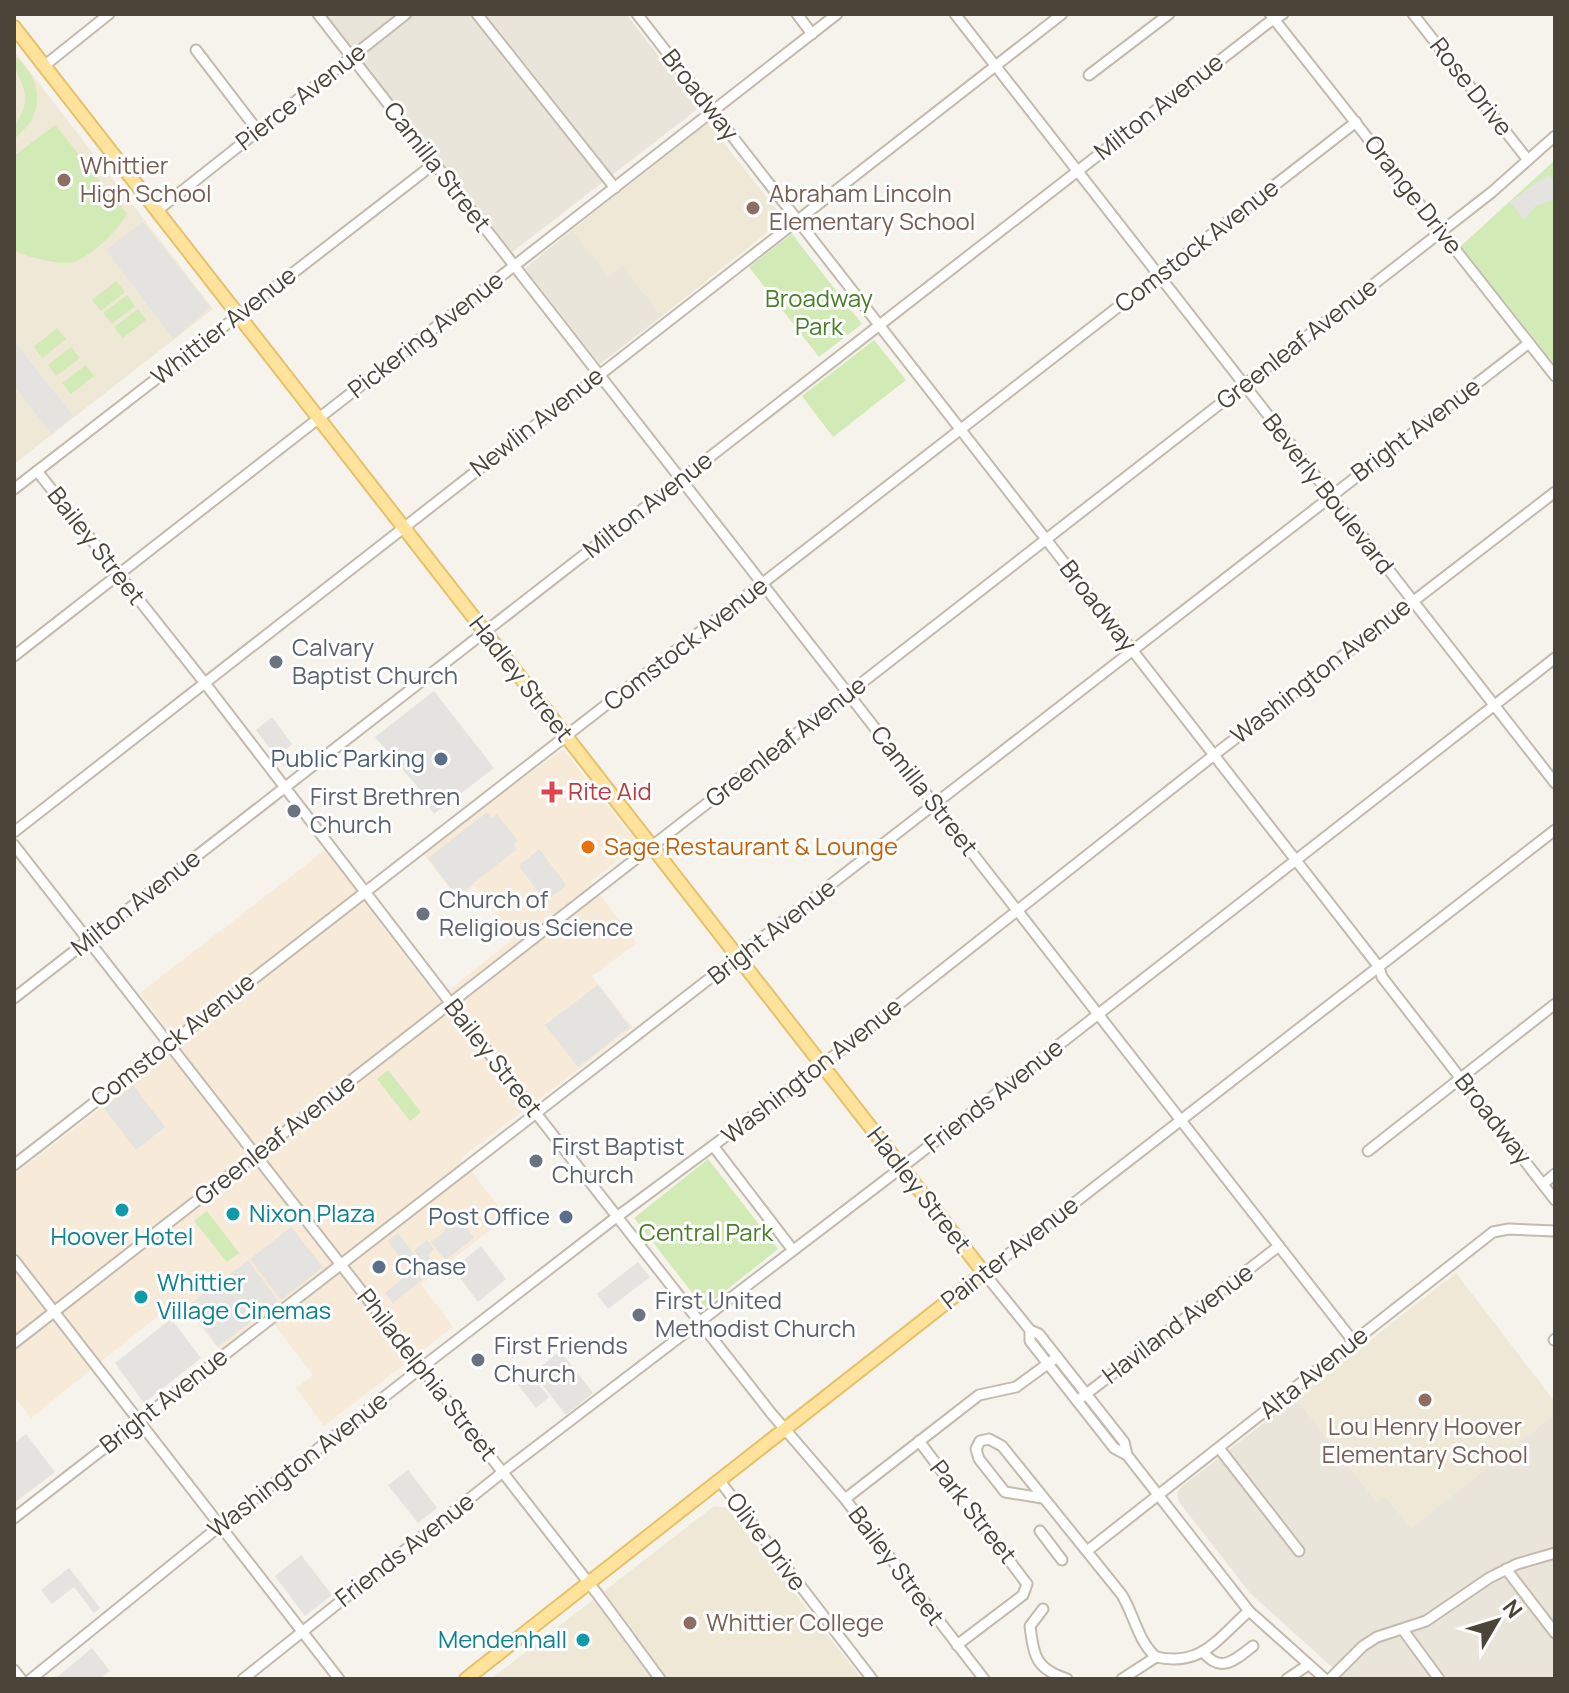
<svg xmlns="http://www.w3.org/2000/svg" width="1569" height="1693" font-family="Manrope,sans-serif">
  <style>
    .residential { fill: #eae5da }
    .commercial { fill: #f7ead8 }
    .education { fill: #efe8d6 }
    .green { fill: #d2eab5 }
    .parking { fill: #e5e3e0 }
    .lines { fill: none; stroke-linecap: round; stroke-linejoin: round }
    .minor-casing { stroke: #c2bbae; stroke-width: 13 }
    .major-casing { stroke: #e6c16a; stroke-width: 16 }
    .minor { stroke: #fff; stroke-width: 9 }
    .major { stroke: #ffe39c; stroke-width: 12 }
    .education-dot { fill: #8d6e63; stroke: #fff; stroke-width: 3 }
    .worship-dot { fill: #6b7280; stroke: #fff; stroke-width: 3 }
    .service-dot { fill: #5c6f8a; stroke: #fff; stroke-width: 3 }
    .health-dot { fill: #e0444e; stroke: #fff; stroke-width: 3 }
    .food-dot { fill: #e8710a; stroke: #fff; stroke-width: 3 }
    .culture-dot { fill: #0f9aa8; stroke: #fff; stroke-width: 3 }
    .labels { text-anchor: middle; stroke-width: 6; stroke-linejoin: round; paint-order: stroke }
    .street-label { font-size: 24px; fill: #4b4439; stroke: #fff }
    .education-label { font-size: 24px; fill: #785e54; stroke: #fff; text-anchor: start }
    .park-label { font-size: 24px; fill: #4a7f2a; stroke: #fff }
    .worship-label { font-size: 24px; fill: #5b616d; stroke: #fff; text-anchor: start }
    .service-label { font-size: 24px; fill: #4e5e75; stroke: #fff; text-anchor: end }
    .health-label { font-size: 24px; fill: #be3a42; stroke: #fff; text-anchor: start }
    .food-label { font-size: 24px; fill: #c56008; stroke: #fff; text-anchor: start }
    .culture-label { font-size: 24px; fill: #0d838f; stroke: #fff; text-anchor: start }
  </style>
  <rect width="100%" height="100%" fill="#f6f3ec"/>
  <g class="residential">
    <polygon points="325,14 626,14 699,108 511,253"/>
    <polygon points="572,230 608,275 622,265 662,316 600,364 525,268"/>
    <polygon points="1296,1398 1377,1502 1386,1497 1411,1528 1555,1414 1555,1679 1345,1679 1250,1593 1179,1502 1177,1493 1181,1487"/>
  </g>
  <polygon class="commercial" points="563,749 638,844 590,882 637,943 592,976 633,1028 461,1158 507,1217 421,1284 453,1327 324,1426 296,1388 313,1375 268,1316 220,1351 179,1299 31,1418 14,1397 14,1175 180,1047 140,993 325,850 438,999 514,938 474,886 458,899 422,852"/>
  <g class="education">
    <polygon points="14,51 213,309 14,464"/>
    <polygon points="708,123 784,219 662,316 622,265 608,276 572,230"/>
    <polygon points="1456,1273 1555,1402 1555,1414 1411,1528 1386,1497 1378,1503 1296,1398"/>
    <polygon points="714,1506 727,1508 862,1679 491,1679"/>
  </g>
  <g class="green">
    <path d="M 14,55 C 44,81 46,114 14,139 C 14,118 26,115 25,97 C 24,80 14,76 14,55 Z"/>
    <path d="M 55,125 L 127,214 C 116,232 95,253 76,261 C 63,267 26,257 14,250 L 14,156 Z"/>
    <polygon points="1555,160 1555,365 1461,246"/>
    <polygon points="792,234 862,324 819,357 749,267"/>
    <polygon points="116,281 125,292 101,311 92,300"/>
    <polygon points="127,295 135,306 112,324 103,313"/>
    <polygon points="138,309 146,320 123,338 114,327"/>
    <polygon points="57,328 66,339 42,358 34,347"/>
    <polygon points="874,340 906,380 833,437 802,396"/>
    <polygon points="71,347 80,358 56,376 48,365"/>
    <polygon points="86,365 94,376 71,394 62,383"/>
    <polygon points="388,1070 421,1112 410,1121 377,1079"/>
    <polygon points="708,1159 778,1249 704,1308 634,1218"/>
    <polygon points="207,1211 239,1253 227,1262 194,1221"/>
  </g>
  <g class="parking">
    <polygon points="1547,175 1555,179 1555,199 1536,206 1524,220 1510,202"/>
    <polygon points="143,222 210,307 173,339 106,250"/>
    <polygon points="14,341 73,416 52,434 14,386"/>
    <polygon points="434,691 494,768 434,814 421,796 422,792 375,737"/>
    <polygon points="272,717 292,744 282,753 286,759 287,767 283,766 256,730"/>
    <polygon points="487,812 492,818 497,814 518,841 514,845 516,850 457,896 428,858"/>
    <polygon points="539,849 566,885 546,902 519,866"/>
    <polygon points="598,985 630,1027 578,1067 545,1025"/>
    <polygon points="133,1085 165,1127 136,1150 104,1108"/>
    <polygon points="458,1216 474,1238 445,1260 431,1242 446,1230 444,1227"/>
    <polygon points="291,1227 323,1267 281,1300 250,1259"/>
    <polygon points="398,1233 429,1274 393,1303 385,1293 411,1272 388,1241"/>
    <polygon points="427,1240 434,1249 428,1255 437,1267 431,1273 414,1251"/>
    <polygon points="481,1246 506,1279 478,1302 453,1269"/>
    <polygon points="248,1260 278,1301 218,1347 188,1306"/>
    <polygon points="638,1262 650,1277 608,1309 597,1294"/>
    <polygon points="171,1319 201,1358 144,1403 115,1363"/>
    <polygon points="560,1351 593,1393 566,1415 533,1373"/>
    <polygon points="531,1375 549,1397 536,1408 518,1385"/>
    <polygon points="26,1434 55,1472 14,1503 14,1443"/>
    <polygon points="408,1470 437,1508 418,1523 388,1485"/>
    <polygon points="301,1555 332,1595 305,1616 275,1576"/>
    <polygon points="69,1568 100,1608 94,1613 74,1587 52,1604 41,1590"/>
    <polygon points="92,1648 110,1671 103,1676 105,1679 55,1679"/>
  </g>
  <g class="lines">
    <defs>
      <g id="minor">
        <polyline points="318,14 1353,1341"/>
        <polyline points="477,14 615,188"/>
        <polyline points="637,14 1379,967 1382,977 1555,1200"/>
        <polyline points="797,14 812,34"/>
        <polyline points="955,14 1555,783"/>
        <polyline points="1270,14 1555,376"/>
        <polyline points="1413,14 1528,160"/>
        <polyline points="196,50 258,131"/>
        <polyline points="44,66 109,14"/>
        <polyline points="1089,75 1169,14"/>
        <polyline points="158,210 406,14"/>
        <polyline points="37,471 204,682 495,1061 771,1413 845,1499 984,1679"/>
        <polyline points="14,489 435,163"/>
        <polyline points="14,656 837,14"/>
        <polyline points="14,832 1062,14"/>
        <polyline points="14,845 599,1596 660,1679"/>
        <polyline points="14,998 1268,23 1283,14"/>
        <polyline points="714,1147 792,1249"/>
        <polyline points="1368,1151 1555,1004"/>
        <polyline points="14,1165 1356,122"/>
        <polyline points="1543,1184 1555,1174"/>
        <polyline points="14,1260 339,1679"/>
        <polyline points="1030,1330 1030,1341 1114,1448 1127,1455"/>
        <polyline points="1554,1340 1555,1339"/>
        <polyline points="14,1343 1442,231 1492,192 1555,136"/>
        <polyline points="1077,1401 1279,1246"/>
        <polyline points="919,1441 1027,1584 1023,1595 957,1645"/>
        <polyline points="1219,1448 1299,1551"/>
        <polyline points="719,1480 872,1679"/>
        <path d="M 1042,1498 L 1005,1492 L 979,1459 L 976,1449 L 980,1441 L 989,1439 L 1002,1446 L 1122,1595 C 1134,1615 1138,1641 1156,1657"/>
        <polyline points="845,1499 979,1395 1016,1387 1057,1357"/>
        <polyline points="14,1518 1529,343"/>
        <polyline points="1040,1531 1062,1560"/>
        <polyline points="1087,1551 1493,1232 1509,1229 1555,1231"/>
        <polyline points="1506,1569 1555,1633"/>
        <path d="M 1043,1609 L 1030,1626 C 1034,1657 1036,1669 1067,1679"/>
        <polyline points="1403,1630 1439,1679"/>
        <path d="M 1203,1652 C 1221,1674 1235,1660 1253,1646"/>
        <path d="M 1156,1657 C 1202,1667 1217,1639 1249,1611"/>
        <polyline points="14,1670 21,1679"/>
        <polyline points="31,1679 221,1525 421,1368 610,1222 822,1065 1214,755 1555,492"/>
        <polyline points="243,1679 503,1472 901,1168 1555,658"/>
        <polyline points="1122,1679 1156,1657"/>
        <polyline points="1287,1679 1308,1665"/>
        <polyline points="1325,1679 1249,1611 1127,1455 1124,1442 1039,1334 1030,1330 984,1273 1555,830"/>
        <polyline points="1330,1679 1363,1646 1377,1637 1426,1621 1489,1578 1517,1564 1555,1553"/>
      </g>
      <polyline id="major" points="14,27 984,1273 466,1679"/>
    </defs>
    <use href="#minor" class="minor-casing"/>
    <use href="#major" class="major-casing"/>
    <use href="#minor" class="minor"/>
    <use href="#major" class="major"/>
  </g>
  <g class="education-dot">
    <circle cx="64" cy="180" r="8"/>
    <circle cx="753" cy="208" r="8"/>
    <circle cx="1425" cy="1400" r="8"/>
    <circle cx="690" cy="1623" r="8"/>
  </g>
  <g class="worship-dot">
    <circle cx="276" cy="662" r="8"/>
    <circle cx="294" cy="811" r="8"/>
    <circle cx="423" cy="914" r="8"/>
    <circle cx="536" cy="1161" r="8"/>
    <circle cx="639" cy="1315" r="8"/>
    <circle cx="478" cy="1360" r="8"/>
  </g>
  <g class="service-dot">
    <circle cx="441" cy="759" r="8"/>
    <circle cx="566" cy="1217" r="8"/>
    <circle cx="379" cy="1267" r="8"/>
  </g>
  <path class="health-dot" d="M548 780h8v8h8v8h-8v8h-8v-8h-8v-8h8z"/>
  <circle class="food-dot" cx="588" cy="847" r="8"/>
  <g class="culture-dot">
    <circle cx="122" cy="1210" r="8"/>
    <circle cx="233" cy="1214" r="8"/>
    <circle cx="141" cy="1297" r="8"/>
    <circle cx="583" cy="1640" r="8"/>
  </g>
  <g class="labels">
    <g class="street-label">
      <text transform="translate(1471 87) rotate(52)" y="8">Rose Drive</text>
      <text transform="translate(700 95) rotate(52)" y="8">Broadway</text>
      <text transform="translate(301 97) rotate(-38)" y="8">Pierce Avenue</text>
      <text transform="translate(1159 107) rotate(-38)" y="8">Milton Avenue</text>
      <text transform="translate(437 167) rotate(52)" y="8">Camilla Street</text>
      <text transform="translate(1413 195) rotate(52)" y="8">Orange Drive</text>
      <text transform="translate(1197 246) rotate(-38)" y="8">Comstock Avenue</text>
      <text transform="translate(224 326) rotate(-38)" y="8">Whittier Avenue</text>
      <text transform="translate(426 335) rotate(-38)" y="8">Pickering Avenue</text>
      <text transform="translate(1297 344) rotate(-38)" y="8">Greenleaf Avenue</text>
      <text transform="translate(537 422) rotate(-38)" y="8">Newlin Avenue</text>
      <text transform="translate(1416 430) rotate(-37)" y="8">Bright Avenue</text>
      <text transform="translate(1328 494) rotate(52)" y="8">Beverly Boulevard</text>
      <text transform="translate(648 505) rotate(-38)" y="8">Milton Avenue</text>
      <text transform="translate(96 546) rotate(52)" y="8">Bailey Street</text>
      <text transform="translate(1098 606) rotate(52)" y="8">Broadway</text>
      <text transform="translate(686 644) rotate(-38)" y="8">Comstock Avenue</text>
      <text transform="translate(1321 671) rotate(-38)" y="8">Washington Avenue</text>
      <text transform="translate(521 679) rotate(52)" y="8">Hadley Street</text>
      <text transform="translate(786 742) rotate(-38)" y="8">Greenleaf Avenue</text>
      <text transform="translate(924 791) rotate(52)" y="8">Camilla Street</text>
      <text transform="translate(136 903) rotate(-38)" y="8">Milton Avenue</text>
      <text transform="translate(772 932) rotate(-38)" y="8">Bright Avenue</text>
      <text transform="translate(173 1040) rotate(-38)" y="8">Comstock Avenue</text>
      <text transform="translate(493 1058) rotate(52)" y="8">Bailey Street</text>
      <text transform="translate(812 1071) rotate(-38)" y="8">Washington Avenue</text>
      <text transform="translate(994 1096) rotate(-38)" y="8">Friends Avenue</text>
      <text transform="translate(1493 1119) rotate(52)" y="8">Broadway</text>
      <text transform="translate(275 1140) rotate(-38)" y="8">Greenleaf Avenue</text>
      <text transform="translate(919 1190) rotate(52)" y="8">Hadley Street</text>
      <text transform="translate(1010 1253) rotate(-38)" y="8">Painter Avenue</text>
      <text transform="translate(1178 1324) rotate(-37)" y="8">Haviland Avenue</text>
      <text transform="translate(1314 1373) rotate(-39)" y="8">Alta Avenue</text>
      <text transform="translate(427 1375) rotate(52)" y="8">Philadelphia Street</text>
      <text transform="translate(164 1401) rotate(-38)" y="8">Bright Avenue</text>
      <text transform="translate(298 1465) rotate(-38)" y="8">Washington Avenue</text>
      <text transform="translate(973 1512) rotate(52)" y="8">Park Street</text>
      <text transform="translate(766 1542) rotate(53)" y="8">Olive Drive</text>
      <text transform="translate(405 1550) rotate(-38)" y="8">Friends Avenue</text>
      <text transform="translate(896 1566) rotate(53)" y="8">Bailey Street</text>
    </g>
    <g class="education-label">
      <text x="80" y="174">Whittier<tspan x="80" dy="28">High School</tspan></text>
      <text x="769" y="202">Abraham Lincoln<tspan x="769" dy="28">Elementary School</tspan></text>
      <text x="1425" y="1435" text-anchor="middle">Lou Henry Hoover<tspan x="1425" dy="28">Elementary School</tspan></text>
      <text x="706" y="1631">Whittier College</text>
    </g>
    <g class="park-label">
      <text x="819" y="307">Broadway<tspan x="819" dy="28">Park</tspan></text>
      <text x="706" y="1241">Central Park</text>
    </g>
    <g class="worship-label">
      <text x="292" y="656">Calvary<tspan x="292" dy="28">Baptist Church</tspan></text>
      <text x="310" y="805">First Brethren<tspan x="310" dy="28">Church</tspan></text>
      <text x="439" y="908">Church of<tspan x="439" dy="28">Religious Science</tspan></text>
      <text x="552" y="1155">First Baptist<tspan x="552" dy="28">Church</tspan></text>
      <text x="655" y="1309">First United<tspan x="655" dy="28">Methodist Church</tspan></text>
      <text x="494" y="1354">First Friends<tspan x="494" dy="28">Church</tspan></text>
    </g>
    <g class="service-label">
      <text x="425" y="767">Public Parking</text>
      <text x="550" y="1225">Post Office</text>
      <text x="395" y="1275" text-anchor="start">Chase</text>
    </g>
    <g class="health-label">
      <text x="568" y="800">Rite Aid</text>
    </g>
    <g class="food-label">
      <text x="604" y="855">Sage Restaurant &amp; Lounge</text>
    </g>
    <g class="culture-label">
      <text x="249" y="1222">Nixon Plaza</text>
      <text x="122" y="1245" text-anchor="middle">Hoover Hotel</text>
      <text x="157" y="1291">Whittier<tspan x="157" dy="28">Village Cinemas</tspan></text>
      <text x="567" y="1648" text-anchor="end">Mendenhall</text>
    </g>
  </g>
  <rect width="1569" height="1693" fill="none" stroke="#4b4439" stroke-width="32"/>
  <g transform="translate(1497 1621) rotate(52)" stroke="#ffffff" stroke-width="6" paint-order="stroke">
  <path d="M0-6L14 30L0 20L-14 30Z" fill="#4b4439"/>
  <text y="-12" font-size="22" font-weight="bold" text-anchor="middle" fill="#4b4439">N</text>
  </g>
</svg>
